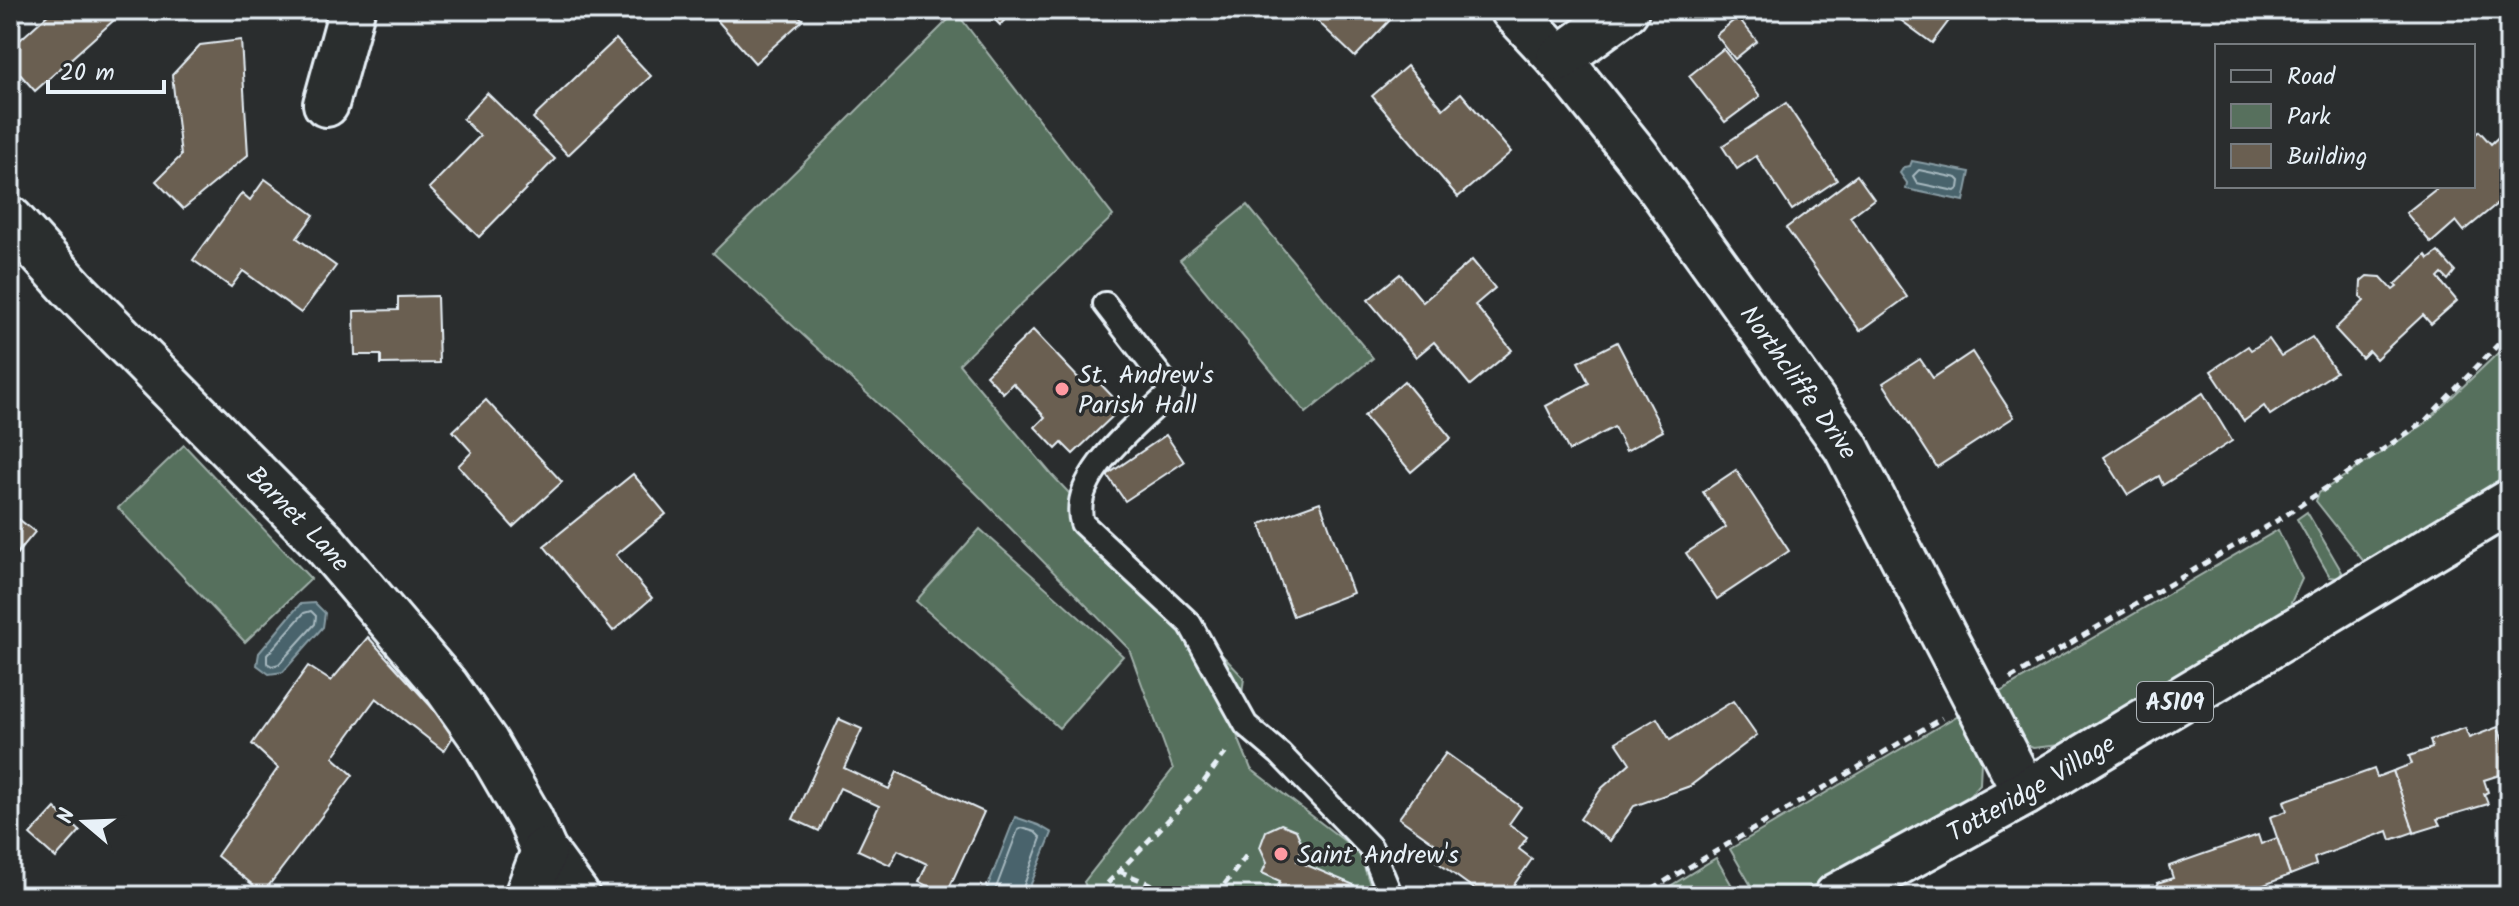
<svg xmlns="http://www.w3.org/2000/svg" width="2519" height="906" font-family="Kalam,sans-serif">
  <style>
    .green { fill: #57705d; stroke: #a0b0aa; stroke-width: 2 }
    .water { fill: #48646c; stroke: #889ca4; stroke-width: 2 }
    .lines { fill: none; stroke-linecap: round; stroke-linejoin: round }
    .shore { stroke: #a8b9c0; stroke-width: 2 }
    .building { fill: #6a5f51; stroke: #e8f1f8; stroke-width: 2 }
    .service-casing { stroke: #e8f1f8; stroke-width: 28 }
    .minor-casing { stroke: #e8f1f8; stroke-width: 50 }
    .tertiary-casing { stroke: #e8f1f8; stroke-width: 50 }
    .primary-casing { stroke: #e8f1f8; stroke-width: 50 }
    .path { stroke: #e8f1f8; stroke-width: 5; stroke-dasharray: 8 6; stroke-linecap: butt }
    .service { stroke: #2a2d2e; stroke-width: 22 }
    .minor { stroke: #2a2d2e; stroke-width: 44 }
    .tertiary { stroke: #2a2d2e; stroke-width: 44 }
    .primary { stroke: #2a2d2e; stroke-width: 44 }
    .poi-dot { fill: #ff9aa2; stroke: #2a2d2e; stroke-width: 3 }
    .labels { text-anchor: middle; stroke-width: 7; stroke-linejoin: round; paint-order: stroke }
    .shield { fill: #2a2d2e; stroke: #afb6bb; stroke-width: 2 }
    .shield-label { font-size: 24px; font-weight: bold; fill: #e8f1f8 }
    .poi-label { font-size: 26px; fill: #e8f1f8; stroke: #2a2d2e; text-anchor: start }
    .street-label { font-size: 26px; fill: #e8f1f8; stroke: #2a2d2e }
  </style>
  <rect width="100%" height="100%" fill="#2a2d2e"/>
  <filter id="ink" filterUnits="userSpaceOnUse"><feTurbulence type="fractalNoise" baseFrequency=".0125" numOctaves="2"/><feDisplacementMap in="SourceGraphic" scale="16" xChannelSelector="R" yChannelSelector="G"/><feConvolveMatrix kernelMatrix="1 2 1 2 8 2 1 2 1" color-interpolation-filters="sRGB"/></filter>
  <g filter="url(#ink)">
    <g class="green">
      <polygon points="956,12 1113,216 959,364 1052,475 1244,678 1237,735 1251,769 1359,852 1374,896 1090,896 1084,882 1173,769 1129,649 975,492 713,253"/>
      <polygon points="1247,205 1373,358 1306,413 1180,260"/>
      <polygon points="2500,351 2509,354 2509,479 2393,550 2365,563 2316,501 2319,493 2423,425"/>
      <polygon points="184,445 311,579 245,642 118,508"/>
      <polygon points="2307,512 2342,572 2339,578 2330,577 2297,519"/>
      <polygon points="980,529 1123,656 1059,728 916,601"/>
      <polygon points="2278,530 2302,579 2289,607 2061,745 2033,748 2015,740 1995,695"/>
      <polygon points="1962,713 1981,760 1980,784 1966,800 1795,896 1757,896 1730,849"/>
      <polygon points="1716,858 1738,896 1654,896"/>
    </g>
    <g class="water">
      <polygon points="1912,161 1970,172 1964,201 1906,189 1907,183 1900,173 1904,167 1910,166"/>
      <polygon points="315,603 325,613 323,627 283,672 269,674 257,665 259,653 300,604"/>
      <polygon points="1015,817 1038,825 1052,833 1026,896 984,896"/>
    </g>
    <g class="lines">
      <g class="shore">
        <polygon points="1919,170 1957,178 1960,181 1959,188 1955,191 1917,183 1913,176"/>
        <polygon points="311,611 316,616 315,624 279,664 272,666 267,663 267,655 304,613"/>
        <polyline points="993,896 1018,830 1022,828 1035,832 1041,838 1020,896"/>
      </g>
    </g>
    <g class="building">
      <polygon points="53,10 121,10 123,12 35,91 10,63 10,49"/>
      <polygon points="708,10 794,10 803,20 755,63"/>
      <polygon points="985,10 1014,10 1000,25"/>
      <polygon points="1269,10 1287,10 1278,19"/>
      <polygon points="1306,10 1382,10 1391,19 1355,57"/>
      <polygon points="1887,10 1948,10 1954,14 1932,43"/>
      <polygon points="1738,17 1757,41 1735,59 1716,35"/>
      <polygon points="616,39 651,76 568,155 533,118"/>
      <polygon points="241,40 248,155 183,209 156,181 181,156 172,75 200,45"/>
      <polygon points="1723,49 1760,96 1725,122 1689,76"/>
      <polygon points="1407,66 1443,109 1461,93 1511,152 1458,197 1372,96"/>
      <polygon points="487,93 555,159 479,237 429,188 480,136 463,119"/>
      <polygon points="1786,103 1837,180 1792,210 1756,156 1737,169 1722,146"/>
      <polygon points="2506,130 2509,133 2509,194 2464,231 2456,221 2431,243 2406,213 2440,186 2473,186 2473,137 2479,131 2491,144"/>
      <polygon points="1857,175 1874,199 1850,217 1907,297 1860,331 1786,228"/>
      <polygon points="265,179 314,215 297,238 336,266 301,313 243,271 231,287 193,260 242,193 250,200"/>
      <polygon points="2438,252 2455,271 2448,280 2442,274 2438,278 2457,301 2431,324 2423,315 2376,359 2369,351 2362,358 2335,329 2364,301 2360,297 2361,281 2367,276 2381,277 2393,290 2397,287 2395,285 2426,255 2429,259"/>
      <polygon points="1472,260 1495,288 1475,305 1512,350 1470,385 1434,342 1416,357 1368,300 1400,274 1423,302"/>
      <polygon points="437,296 439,363 381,364 381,355 355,355 354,311 398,310 398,297"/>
      <polygon points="1033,330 1084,384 1093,376 1113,397 1104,406 1114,415 1073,454 1062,443 1056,449 1035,427 1045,417 1013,383 1003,393 986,375"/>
      <polygon points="2312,337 2336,372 2270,415 2264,406 2244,421 2211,371 2248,346 2251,350 2269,339 2281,356"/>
      <polygon points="1617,342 1663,431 1626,451 1614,427 1569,451 1546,406 1589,383 1578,362"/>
      <polygon points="1972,352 2014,417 1937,467 1883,383 1920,359 1933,378"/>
      <polygon points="1404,381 1451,438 1411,472 1364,416"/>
      <polygon points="2203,393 2232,441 2163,485 2159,476 2128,495 2104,457"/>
      <polygon points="486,400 562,482 513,527 458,466 472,452 453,431"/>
      <polygon points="1166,435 1184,462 1125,501 1107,475"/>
      <polygon points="1736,470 1789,551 1717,599 1686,553 1726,527 1703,492"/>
      <polygon points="633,474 666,514 616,555 652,598 613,631 544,546"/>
      <polygon points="1320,502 1353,593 1293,616 1260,524"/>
      <polygon points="11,513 35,532 10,562 10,514"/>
      <polygon points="368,637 455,733 444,751 376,698 333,757 353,775 263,893 217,856 278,768 252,744 308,666 331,681"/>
      <polygon points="1733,701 1757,735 1690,786 1634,806 1610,841 1580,819 1602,788 1630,763 1616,742 1657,718 1670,740"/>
      <polygon points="839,719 862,729 844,768 889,789 897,772 984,812 946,895 919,882 927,864 898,850 890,865 858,850 879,806 840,788 819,831 793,819"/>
      <polygon points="2498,727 2509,758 2509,772 2484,780 2488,792 2484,794 2488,804 2437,819 2440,825 2414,833 2393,771 2412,764 2409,756 2432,748 2430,740 2465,728 2469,738"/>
      <polygon points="1446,753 1521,807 1509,824 1527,837 1519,849 1532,859 1506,896 1484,896 1426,854 1434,843 1399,818"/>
      <polygon points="2374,769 2377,777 2393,771 2414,832 2391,840 2388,831 2314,858 2316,865 2290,875 2270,817 2287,811 2284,801"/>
      <polygon points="55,808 80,831 56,858 30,835"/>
      <polygon points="1281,824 1296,830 1303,846 1297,861 1354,885 1349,896 1274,896 1280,881 1262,873 1267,862 1260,847 1266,831"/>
      <polygon points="2258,835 2261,844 2277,838 2290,875 2246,892 2248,896 2162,896 2157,883 2173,878 2169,866"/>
    </g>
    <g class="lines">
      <defs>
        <path id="service" d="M 1105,304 L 1172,391 C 1141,422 1068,475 1082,523 L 1190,624 L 1246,725 L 1280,754 L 1371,848 L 1391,896"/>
        <g id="minor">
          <path id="s1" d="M 1513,10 L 1559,59 L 1637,156 L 1846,447 L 2025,793"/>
          <polyline points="1559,59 1626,10"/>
          <polyline points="326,104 352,10"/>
        </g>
        <g id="tertiary">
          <path id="s2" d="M 10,219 L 74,290 L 325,544 L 446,686 L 486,743 L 530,819 L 544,851 L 577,896"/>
          <polyline points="527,896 544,851"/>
        </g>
        <g id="primary">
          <path id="s3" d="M 1837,896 L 2025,793 L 2509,502"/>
        </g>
      </defs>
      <use href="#service" class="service-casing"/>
      <use href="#minor" class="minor-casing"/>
      <use href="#tertiary" class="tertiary-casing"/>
      <use href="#primary" class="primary-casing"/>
      <g class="path">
        <polyline points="2010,679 2283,517 2425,421 2509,333"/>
        <polyline points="1119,871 1164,890 1194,896"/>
        <polyline points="1110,896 1106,885 1200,787 1229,748"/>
        <polyline points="1216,896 1249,852"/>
        <polyline points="1640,896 1942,718"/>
      </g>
      <use href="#service" class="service"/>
      <use href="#minor" class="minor"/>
      <use href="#tertiary" class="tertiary"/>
      <use href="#primary" class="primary"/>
    </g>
  </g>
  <g class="poi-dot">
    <circle cx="1062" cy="389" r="8"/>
    <circle cx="1281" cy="854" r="8"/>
  </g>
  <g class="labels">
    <rect class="shield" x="2137" y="682" width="76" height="40" rx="6"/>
    <g class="shield-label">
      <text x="2175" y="710">A5109</text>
    </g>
    <g class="poi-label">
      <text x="1078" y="383">St. Andrew's<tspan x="1078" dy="30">Parish Hall</tspan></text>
      <text x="1297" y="863">Saint Andrew's</text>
    </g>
    <g class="street-label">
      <text dy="9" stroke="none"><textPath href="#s1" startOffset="470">Northcliffe Drive</textPath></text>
      <text dy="9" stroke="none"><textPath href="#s2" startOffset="416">Barnet Lane</textPath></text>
      <text dy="9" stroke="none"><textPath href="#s3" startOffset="222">Totteridge Village</textPath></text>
    </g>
  </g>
  <rect width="2519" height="906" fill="none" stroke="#2a2d2e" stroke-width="40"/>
  <rect x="20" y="20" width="2479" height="866" fill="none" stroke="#e8f1f8" stroke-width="3" filter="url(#ink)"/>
  <rect x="2215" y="44" width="260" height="144" fill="#2a2d2e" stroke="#767b7f" stroke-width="2"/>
  <rect x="2231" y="70" width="40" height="12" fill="#2a2d2e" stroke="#767b7f" stroke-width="2"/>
  <text x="2287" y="84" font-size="24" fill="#e8f1f8">Road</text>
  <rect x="2231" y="104" width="40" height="24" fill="#57705d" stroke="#767b7f" stroke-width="2"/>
  <text x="2287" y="124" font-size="24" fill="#e8f1f8">Park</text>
  <rect x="2231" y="144" width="40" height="24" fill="#6a5f51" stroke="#767b7f" stroke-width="2"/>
  <text x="2287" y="164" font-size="24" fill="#e8f1f8">Building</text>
  <g transform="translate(84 822) rotate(289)" stroke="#2a2d2e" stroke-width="6" paint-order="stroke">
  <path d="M0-6L14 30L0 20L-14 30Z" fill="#e8f1f8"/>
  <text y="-12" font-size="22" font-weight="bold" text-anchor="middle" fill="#e8f1f8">N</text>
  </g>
  <path d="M48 80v12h116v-12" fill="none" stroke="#e8f1f8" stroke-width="4"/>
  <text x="60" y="80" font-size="24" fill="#e8f1f8" stroke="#2a2d2e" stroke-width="6" paint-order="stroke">20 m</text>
</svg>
